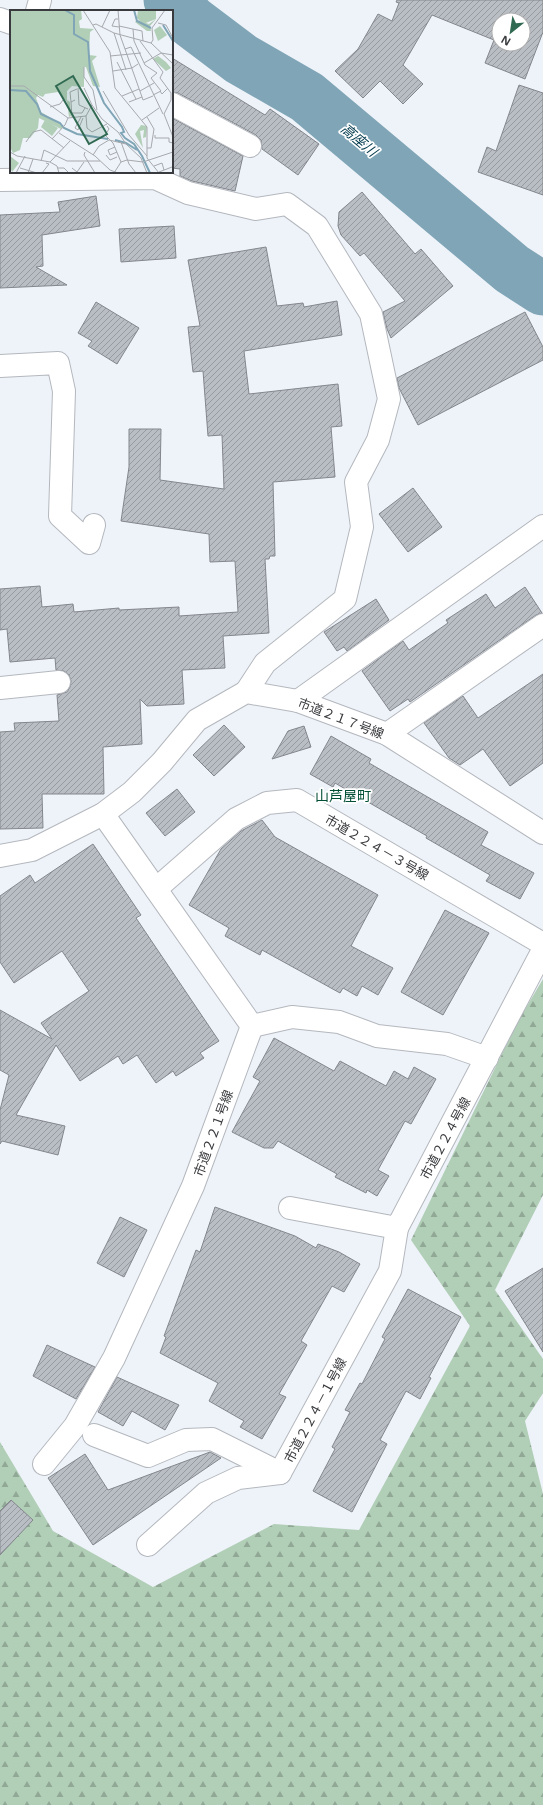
<svg xmlns="http://www.w3.org/2000/svg" width="543" height="1805" font-family="'Open Sans','Noto Sans JP',sans-serif">
  <style>
    .forest { fill: url(#forest-firs) }
    .lines { fill: none; stroke-linecap: round; stroke-linejoin: round }
    .river { stroke: #7fa5b6; stroke-width: 53 }
    .building { fill: url(#building-hatch); stroke: #83878d; fill-rule: evenodd }
    .minor-casing { stroke: #b4b8be; stroke-width: 24 }
    .minor { stroke: #fff; stroke-width: 22 }
    .labels { text-anchor: middle; stroke-width: 3.5; stroke-linejoin: round; paint-order: stroke }
    .street-label { font-size: 13px; fill: #393a3d; stroke: #fff }
    .water-label { font-size: 14px; font-style: italic; fill: #023a4d; stroke: #fff }
    .neighbourhood-label { font-size: 14px; fill: #024f36; stroke: #fff }
    .inset-river { fill: none; stroke: #7fa5b6; stroke-width: 2 }
    .inset-road { fill: none; stroke: #a6a9ae; stroke-width: 1 }
    .view { fill: #316a52; fill-opacity: 0.15; stroke: #316a52; stroke-width: 2 }
    .inset-edge { fill: none; stroke: #393a3d; stroke-width: 2 }
  </style>
  <defs>
    <pattern id="forest-firs" width="22" height="20" patternUnits="userSpaceOnUse"><rect width="22" height="20" fill="#b1ceb7"/><path d="M5 1l3.5 6h-7zM16 11l3.5 6h-7z" fill="#91a896"/></pattern>
    <pattern id="building-hatch" width="6" height="6" patternUnits="userSpaceOnUse"><rect width="6" height="6" fill="#b9bec4"/><path d="M-1 1l2-2M0 6l6-6M5 7l2-2" fill="none" stroke="#979ba0"/></pattern>
  </defs>
  <rect width="100%" height="100%" fill="#eef3f9"/>
  <polygon class="forest" points="543,979 543,1195 495,1290 543,1359 543,1393 525,1421 543,1494 543,1805 0,1805 0,1442 53,1531 153,1587 274,1524 359,1530 470,1326 411,1240 518,1021"/>
  <g class="lines">
    <polyline class="river" points="170,0 192,22 241,59 307,97 512,269 543,289"/>
  </g>
  <g class="building">
    <path d="M 397,0 L 543,0 L 543,32 L 525,79 L 485,63 L 494,40 L 432,15 L 403,65 L 423,84 L 403,104 L 380,81 L 363,98 L 335,71 L 358,49 L 378,14 L 392,21 L 399,3 L 396,2 ZM 499,20 L 523,20 L 523,44 L 499,44 Z"/>
    <polygon points="172,58 265,115 270,109 319,144 298,175 262,149 261,140 256,135 178,93 172,92"/>
    <polygon points="519,85 543,93 543,195 478,172 487,147 496,151"/>
    <polygon points="172,118 243,156 235,191 192,181 180,176 180,169 172,168"/>
    <polygon points="362,192 415,254 421,249 453,286 391,338 387,329 383,312 405,301 364,253 360,256 341,235 338,226 339,212"/>
    <polygon points="96,196 100,226 42,235 43,266 36,267 67,285 0,288 0,215 60,212 58,202"/>
    <polygon points="174,226 176,258 121,262 119,229"/>
    <polygon points="266,247 277,306 303,303 304,307 337,301 342,335 244,351 249,394 338,384 342,426 331,427 335,477 273,482 275,556 270,556 269,559 265,559 269,633 223,636 225,668 182,670 184,704 147,706 140,699 142,744 103,747 104,794 42,794 43,828 0,829 0,732 15,731 14,723 59,721 57,695 67,692 70,687 71,681 69,675 64,671 56,670 55,658 10,662 7,629 0,630 0,589 40,586 42,607 73,604 74,612 119,608 119,610 179,607 179,616 238,612 235,561 210,562 209,534 121,521 129,467 129,429 161,429 160,480 224,489 222,435 208,436 203,371 193,372 188,327 200,326 188,260"/>
    <polygon points="96,302 139,328 117,364 88,346 92,341 78,333"/>
    <polygon points="525,312 543,347 543,360 418,425 399,388 397,378"/>
    <polygon points="413,488 442,527 408,552 379,514"/>
    <polygon points="525,587 542,613 536,615 410,702 408,699 390,711 362,671 403,641 409,650 448,623 446,620 486,594 495,608"/>
    <polygon points="376,599 389,620 347,651 344,647 337,651 324,632"/>
    <polygon points="543,674 543,763 510,786 483,749 460,765 449,758 424,723 463,696 478,718"/>
    <polygon points="224,725 245,747 214,776 193,755"/>
    <polygon points="304,726 311,747 272,759 288,731"/>
    <polygon points="331,736 371,759 369,763 488,832 481,845 534,873 520,899 486,881 490,875 426,838 427,836 335,783 333,787 310,774"/>
    <polygon points="177,789 195,812 165,836 146,813"/>
    <polygon points="262,820 275,837 378,895 351,946 393,968 378,995 362,986 357,996 343,988 340,993 262,950 260,955 225,936 229,928 189,905 221,849 241,831"/>
    <polygon points="93,844 141,915 136,918 219,1041 200,1053 204,1058 176,1076 173,1071 156,1083 137,1055 123,1064 118,1056 80,1081 56,1045 16,1115 65,1126 58,1155 2,1141 0,1144 0,1110 9,1075 0,1070 0,1010 52,1039 41,1023 89,991 62,951 14,983 0,962 0,896 30,875 35,883"/>
    <polygon points="445,910 489,933 443,1015 401,992"/>
    <polygon points="274,1038 334,1071 340,1061 386,1086 394,1071 408,1079 414,1067 436,1079 411,1124 405,1121 378,1170 389,1176 377,1196 367,1190 366,1193 335,1177 337,1174 278,1141 273,1148 264,1148 232,1132 260,1081 253,1077"/>
    <polygon points="215,1207 295,1236 316,1248 318,1244 339,1252 360,1264 344,1292 332,1286 301,1341 307,1345 279,1394 286,1397 262,1439 240,1427 244,1421 209,1401 218,1383 160,1353 166,1337 164,1336 196,1250 200,1252"/>
    <polygon points="120,1217 147,1230 124,1277 97,1263"/>
    <polygon points="543,1268 543,1352 505,1291"/>
    <polygon points="408,1289 461,1317 429,1377 431,1378 420,1399 406,1391 380,1440 387,1444 352,1512 313,1491 335,1449 332,1447 350,1412 345,1410 360,1383 362,1384 385,1339 382,1337"/>
    <polygon points="47,1345 95,1367 76,1399 33,1376"/>
    <polygon points="117,1377 179,1405 165,1430 132,1411 123,1426 98,1412"/>
    <polygon points="210,1452 221,1458 93,1545 48,1478 85,1454 108,1490"/>
    <polygon points="11,1500 33,1520 0,1555 0,1511"/>
  </g>
  <g class="lines">
    <defs>
      <g id="minor">
        <polyline points="37,11 40,0"/>
        <polyline points="0,19 11,23"/>
        <polyline points="172,104 250,146"/>
        <polyline points="0,180 155,178 188,193 256,209 287,204 317,226 371,314 389,399 378,440 356,482 362,527 345,599 265,663 246,692"/>
        <polyline points="0,366 58,363 64,391 60,516 89,543 94,525"/>
        <polyline points="0,688 59,682"/>
        <polyline points="298,701 543,526"/>
        <polyline points="387,734 543,625"/>
        <polyline points="0,856 32,850 103,814 132,792 162,762 197,720 246,692 298,701 387,734 543,833"/>
        <polyline points="156,889 236,819 267,803 297,800 543,944"/>
        <polyline points="252,1026 292,1017 339,1022 377,1036 447,1044 487,1058"/>
        <polyline points="290,1208 397,1228 543,950"/>
        <polyline points="94,1435 148,1456 186,1440 212,1439 280,1473 390,1271 397,1228"/>
        <polyline points="44,1464 75,1426 114,1358 193,1186 252,1026 103,814"/>
        <polyline points="148,1545 206,1493 238,1478 280,1473"/>
      </g>
    </defs>
    <use href="#minor" class="minor-casing"/>
    <use href="#minor" class="minor"/>
  </g>
  <g class="labels">
    <g class="street-label">
      <text transform="translate(341 718) rotate(21)" y="5">市道２１７号線</text>
      <text transform="translate(377 847) rotate(30)" y="5">市道２２４－３号線</text>
      <text transform="translate(213 1133) rotate(-70)" y="5">市道２２１号線</text>
      <text transform="translate(445 1138) rotate(-62)" y="5">市道２２４号線</text>
      <text transform="translate(315 1410) rotate(-62)" y="5">市道２２４－１号線</text>
    </g>
    <g class="water-label">
      <text transform="translate(359 140) rotate(40)" y="5">高座川</text>
    </g>
    <g class="neighbourhood-label">
      <text x="343" y="801">山芦屋町</text>
    </g>
  </g>
  <g transform="translate(10 10)">
    <rect width="163" height="163" fill="#eef3f9"/>
    <path d="M 0,0 L 71,0 L 72,9 L 69,11 L 70,18 L 84,19 L 80,22 L 79,45 L 87,46 L 82,51 L 90,77 L 83,76 L 76,57 L 74,57 L 74,77 L 62,76 L 57,81 L 57,90 L 60,92 L 61,106 L 59,107 L 57,92 L 48,82 L 35,84 L 33,87 L 28,85 L 26,88 L 31,102 L 54,116 L 51,119 L 29,108 L 28,118 L 20,128 L 13,128 L 10,140 L 3,143 L 0,137 ZM 146,9 L 140,16 L 141,21 L 137,21 L 125,12 L 127,10 L 139,14 ZM 131,115 L 137,116 L 136,127 L 133,128 L 134,120 L 130,121 L 133,138 L 125,124 ZM 0,146 L 9,153 L 2,162 L 0,157 Z" fill="#b1ceb7"/>
    <path d="M 128,0 L 146,0 L 146,9 L 133,14 L 127,8 ZM 150,16 L 157,25 L 148,31 L 144,20 ZM 148,46 L 156,52 L 161,58 L 156,61 L 143,49 ZM 35,110 L 48,118 L 42,126 L 31,117 Z" fill="#b1ceb7"/>
    <path class="inset-river" d="M 55,0 L 64,5 L 64,24 L 78,32 L 80,61 L 94,93 L 112,117 L 114,122 L 111,123 L 115,128 L 124,134 L 132,146 L 140,163M 124,0 L 127,11 L 141,18M 153,15 L 163,31M 0,80 L 16,81 L 27,94 L 31,104 L 50,113 L 54,118 L 67,124 L 98,129M 105,130 L 116,133 L 127,140"/>
    <path class="inset-road" d="M 73,0 L 100,42 L 105,78 L 137,117 L 137,148 L 149,163M 108,0 L 110,25 L 132,87M 108,9 L 105,9 L 102,16 L 109,17M 148,13 L 156,15 L 163,28M 83,15 L 86,14 L 104,23 L 141,33 L 143,30 L 142,18 L 155,0M 109,16 L 132,21 L 133,31M 92,17 L 100,0M 123,19 L 124,31 L 135,55 L 147,63 L 141,68 L 151,81 L 143,85M 104,23 L 116,60M 130,31 L 153,62 L 150,68 L 161,83 L 161,90 L 154,104 L 163,127M 141,33 L 163,54M 115,39 L 121,37 L 153,104M 100,46 L 131,43M 107,52 L 126,89M 134,53 L 151,43 L 163,45M 74,57 L 74,67 L 83,80 L 87,100M 103,61 L 122,58 L 128,54M 0,76 L 14,76 L 58,108 L 76,106 L 82,95 L 92,109 L 108,122 L 116,134M 68,78 L 69,95 L 78,99M 74,78 L 82,95M 93,81 L 119,125 L 137,146M 130,81 L 144,73M 150,81 L 152,84 L 158,78M 112,86 L 129,79M 61,92 L 60,82 L 67,79M 119,92 L 132,87 L 133,90 L 143,86M 40,97 L 50,94 L 53,90M 62,103 L 72,103 L 75,98M 76,106 L 77,118 L 82,122 L 97,114M 62,107 L 61,92 L 65,90M 71,107 L 65,118 L 68,120 L 73,108M 132,110 L 149,98M 97,116 L 99,119 L 95,125 L 103,133 L 111,152M 49,123 L 85,146 L 100,160 L 108,163M 145,125 L 145,128 L 159,128 L 159,132 L 163,133M 42,129 L 55,115 L 58,108M 16,132 L 23,122 L 31,120 L 54,138M 111,132 L 119,154 L 126,163M 105,137 L 98,140 L 100,145 L 107,142M 137,138 L 141,138 L 144,119 L 137,107M 0,142 L 7,146 L 40,152 L 47,156 L 49,163M 75,142 L 74,145 L 85,163M 83,145 L 89,136 L 99,130 L 116,134 L 131,148 L 137,163M 96,145 L 100,150 L 107,147M 31,151 L 34,140 L 57,151 L 90,151M 40,152 L 60,131M 144,156 L 152,153 L 154,160M 10,158 L 27,163M 48,158 L 54,158 L 59,163M 62,158 L 67,162 L 74,152M 149,162 L 162,157M 6,163 L 15,146M 18,163 L 23,149M 32,163 L 39,154 L 36,153M 104,163 L 111,152 L 117,150 L 133,152 L 163,142"/>
    <path class="view" d="M 63,66 L 97,124 L 79,134 L 46,76 Z"/>
    <rect width="163" height="163" class="inset-edge"/>
  </g>
  <g transform="translate(511 32) rotate(210)"><circle r="19" fill="#ffffff" stroke="#b0b0b1"/>
  <path d="M0-3L7 15L0 10L-7 15Z" fill="#316a52"/>
  <text y="-6" font-size="11" font-weight="bold" text-anchor="middle" fill="#393a3d">N</text>
  </g>
</svg>
